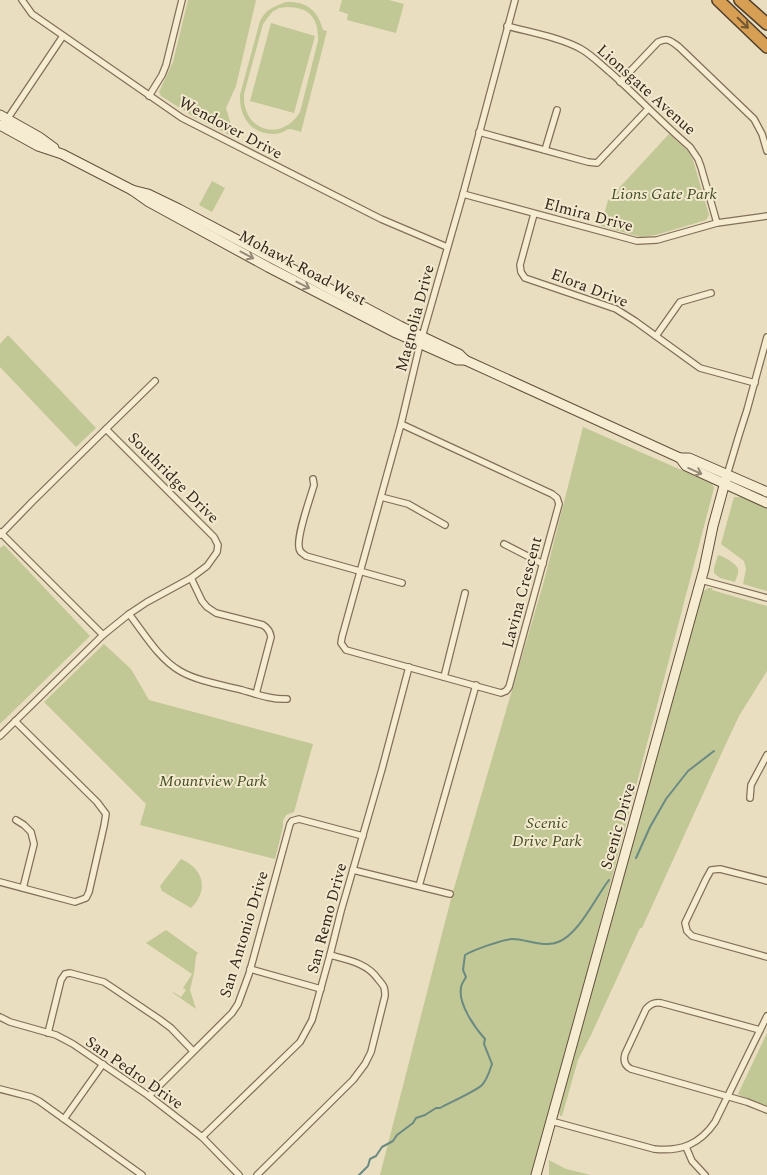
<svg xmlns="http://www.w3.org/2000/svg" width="767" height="1175" font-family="Spectral,serif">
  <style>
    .green { fill: #c1c795; fill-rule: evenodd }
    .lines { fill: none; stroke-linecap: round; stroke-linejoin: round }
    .stream { stroke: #6a8a82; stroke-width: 2 }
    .street-casing { stroke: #826f59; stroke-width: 8 }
    .secondary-casing { stroke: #64513c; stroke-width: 11 }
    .highway-casing { stroke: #503e2d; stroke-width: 14 }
    .street { stroke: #f6ecd2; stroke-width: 5.5 }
    .secondary { stroke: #f6ecd2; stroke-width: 9 }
    .highway { stroke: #d69f54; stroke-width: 11 }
    .oneway { stroke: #745732 }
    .oneway2 { stroke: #948a77 }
    .labels { text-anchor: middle; stroke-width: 4; stroke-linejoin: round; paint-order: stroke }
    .street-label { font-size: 16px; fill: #33271c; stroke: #f2e9ce }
    .park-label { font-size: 16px; font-style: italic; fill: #434e24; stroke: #f2e9ce }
  </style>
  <rect width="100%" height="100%" fill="#eadec0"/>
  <g class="green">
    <polygon points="188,0 256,0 236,86 226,108 235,138 194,117 161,96 159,92 173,62"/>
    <polygon points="342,0 389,0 404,4 396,33 347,20 348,14 339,11"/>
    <path d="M 286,2 C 306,1 318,10 323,30 L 327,31 L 301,132 C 297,131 293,129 289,129 C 284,131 280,134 274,134 C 250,134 239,116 240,95 L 260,21 C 266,9 273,7 286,2 ZM 287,7 C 310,7 319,19 318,41 L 300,112 C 281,143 242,131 244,94 L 263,24 L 272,12 L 279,8 Z"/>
    <polygon points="271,23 315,36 294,113 250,101"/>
    <polygon points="669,134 688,151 693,160 709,215 706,220 656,235 641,237 601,226 608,200"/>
    <polygon points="212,181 225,188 212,212 199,205"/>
    <polygon points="8,335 96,428 76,447 0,367 0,344"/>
    <polygon points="583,427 670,465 712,484 714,488 587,973 531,1175 380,1175 452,895 544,581"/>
    <polygon points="734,497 741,497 767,508 767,591 743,584 746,569 744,561 721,544"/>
    <polygon points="4,545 90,636 0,724 0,548"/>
    <path d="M 718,555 C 723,556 737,564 738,569 C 739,573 736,579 735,582 L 720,578 L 714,573 L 714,568 Z"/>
    <polygon points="708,588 712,588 712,590 767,606 767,671 739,716 724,748 642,928 640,928 591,1035 578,1060 562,1116 560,1116 559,1111 701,593"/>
    <polygon points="104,644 131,669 149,700 313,744 294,812 286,815 283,821 283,827 275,859 140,825 146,804 44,702"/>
    <path d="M 181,859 C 204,869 209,890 191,908 L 162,891 L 160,886 Z"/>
    <polygon points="166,930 198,953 196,956 194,973 190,990 196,1009 173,993 173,992 181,997 186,990 183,988 192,974 146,943"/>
    <polygon points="767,1033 767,1106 741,1096 738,1094"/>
    <polygon points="549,1160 566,1169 591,1175 549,1175"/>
  </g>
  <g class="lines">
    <g class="stream">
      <polyline points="636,858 650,827 666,799 688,771 714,751"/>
      <path d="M 359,1175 L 368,1166 L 370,1159 L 376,1156 L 382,1147 L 393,1141 L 397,1135 L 413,1123 L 416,1118 L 425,1115 L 436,1108 L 440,1108 C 449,1103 476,1091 482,1085 C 487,1080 490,1070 492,1064 L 484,1044 L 485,1039 C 475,1028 458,1004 461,988 C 461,984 464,981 466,977 L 463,970 L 465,955 C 473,950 504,939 512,939 C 526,939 545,948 558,942 C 579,934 595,898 609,880"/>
    </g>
    <defs>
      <g id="street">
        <polyline points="22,0 32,14 182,118 381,219 447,247"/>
        <path d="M 507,26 C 529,32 562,38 581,49 C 592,55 601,65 611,73 C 638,97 663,124 690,147 L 698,159 L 701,167 L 717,223"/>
        <path d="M 620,82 L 658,42 C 668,37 671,41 679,47 L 754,119 L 762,134 L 767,151"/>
        <polyline points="149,96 162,75 166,65 182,0"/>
        <polyline points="6,121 63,36"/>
        <polyline points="479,132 588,162 597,163 648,109"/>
        <polyline points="545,150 557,110"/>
        <polyline points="463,194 637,241 657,240 717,223 767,216"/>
        <polyline points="534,214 520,265 521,272 525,278 616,309 635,321 700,368 755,383"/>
        <polyline points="656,336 680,302 711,293"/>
        <polyline points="401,424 552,494 557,498 559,504 509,687 506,691 501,693 346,650 341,643 342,637 401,424 420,344 463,194 515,0"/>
        <polyline points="106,429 155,381"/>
        <polyline points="727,475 739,435 747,410 767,337"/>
        <path d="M 313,479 L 314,485 C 310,499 297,534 299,547 C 299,552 302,553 306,556 L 402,583"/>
        <polyline points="381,497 408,504 445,525"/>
        <polyline points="0,532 103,635 0,736"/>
        <polyline points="0,535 32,502 106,429 214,537 218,545 217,552 207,566 191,578 147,602 129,614 103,635"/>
        <polyline points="504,544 543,564"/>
        <path d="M 191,578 L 202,601 L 207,607 L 216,613 L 263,625 C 268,628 270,631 271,637 L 256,694"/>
        <polyline points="701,580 767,598"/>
        <path d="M 129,614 C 144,633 158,658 180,671 C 197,681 222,685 242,690 C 256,694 272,700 287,699"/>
        <polyline points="444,677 465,593"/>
        <polyline points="750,798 751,785 767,755"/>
        <polyline points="16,820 24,825 31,832 34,844 23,888"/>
        <polyline points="353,870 450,894"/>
        <polyline points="767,881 720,869 711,870 706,879 685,923 687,931 692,936 767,957"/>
        <polyline points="0,882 75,902 86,898 89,892 104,826 106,814 97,802 15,721"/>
        <polyline points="419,886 476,685"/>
        <polyline points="250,969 321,989"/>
        <polyline points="0,1017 10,1022 56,1035 73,1044 149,1096 202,1137 239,1175"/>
        <path d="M 760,1030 L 661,1003 C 655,1002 650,1004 646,1009 L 625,1054 C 623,1061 625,1066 631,1069 L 747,1102 L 767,1110"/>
        <polyline points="48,1033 61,980 65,974 70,973 104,982 116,990 159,1019 171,1028 193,1051"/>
        <polyline points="0,1089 31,1097 39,1101 142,1175"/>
        <polyline points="149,1096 232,1013 238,1004 249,974 290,824 292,821 299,819 363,836"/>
        <polyline points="64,1119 103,1064"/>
        <path d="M 551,1121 L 654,1149 C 681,1152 700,1144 715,1122 L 767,1016"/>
        <polyline points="202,1137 300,1042 312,1020 330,955 341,911 382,769 409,667"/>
        <polyline points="686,1147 692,1161 705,1175"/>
        <path d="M 257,1175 L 353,1080 L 365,1064 L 371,1052 L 385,996 C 385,987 384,986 378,979 C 367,963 348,960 330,955"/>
      </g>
      <g id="secondary">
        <polyline points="0,115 39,137 54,148"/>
        <polyline points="0,125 38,146 62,154 132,190 148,194 179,209 400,326 459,354 465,360"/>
        <polyline points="132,190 149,202 268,267 396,333 457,360 465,360 680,458 689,458 767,492"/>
        <polyline points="680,458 686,466 767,503"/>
        <polyline points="536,1175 704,569 713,526 727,475"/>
      </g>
      <g id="highway">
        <polyline points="718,0 767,47"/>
        <polyline points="740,0 767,24"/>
      </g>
    </defs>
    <use href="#street" class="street-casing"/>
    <use href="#secondary" class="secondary-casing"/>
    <use href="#highway" class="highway-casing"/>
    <use href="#street" class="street"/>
    <use href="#secondary" class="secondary"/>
    <use href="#highway" class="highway"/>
  </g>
  <defs><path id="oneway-shaft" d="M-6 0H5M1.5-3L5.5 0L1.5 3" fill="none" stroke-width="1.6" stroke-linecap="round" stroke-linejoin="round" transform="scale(1.25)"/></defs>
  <use class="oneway" href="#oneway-shaft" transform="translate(743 23) rotate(44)"/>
  <g class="oneway2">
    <use href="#oneway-shaft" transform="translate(247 255) rotate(28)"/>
    <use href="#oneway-shaft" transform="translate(303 285) rotate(27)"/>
    <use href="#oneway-shaft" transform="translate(695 471) rotate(24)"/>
  </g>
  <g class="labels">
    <g class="street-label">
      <text transform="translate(647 89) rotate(42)" y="6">Lionsgate Avenue</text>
      <text transform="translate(231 127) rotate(28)" y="6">Wendover Drive</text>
      <text transform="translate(589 214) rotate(15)" y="6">Elmira Drive</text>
      <text transform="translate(303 267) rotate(28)" y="6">Mohawk Road West</text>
      <text transform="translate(590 287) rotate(21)" y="6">Elora Drive</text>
      <text transform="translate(414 318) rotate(-75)" y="6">Magnolia Drive</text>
      <text transform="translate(174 477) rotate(45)" y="6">Southridge Drive</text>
      <text transform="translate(521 592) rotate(-75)" y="6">Lavina Crescent</text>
      <text transform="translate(617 826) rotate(-74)" y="6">Scenic Drive</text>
      <text transform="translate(326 918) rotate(-75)" y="6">San Remo Drive</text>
      <text transform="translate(243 934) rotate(-73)" y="6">San Antonio Drive</text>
      <text transform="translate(135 1072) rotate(35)" y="6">San Pedro Drive</text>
    </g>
    <g class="park-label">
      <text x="664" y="199">Lions Gate Park</text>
      <text x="213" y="786">Mountview Park</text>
      <text x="547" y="828">Scenic<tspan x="547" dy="18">Drive Park</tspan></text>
    </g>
  </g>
</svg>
